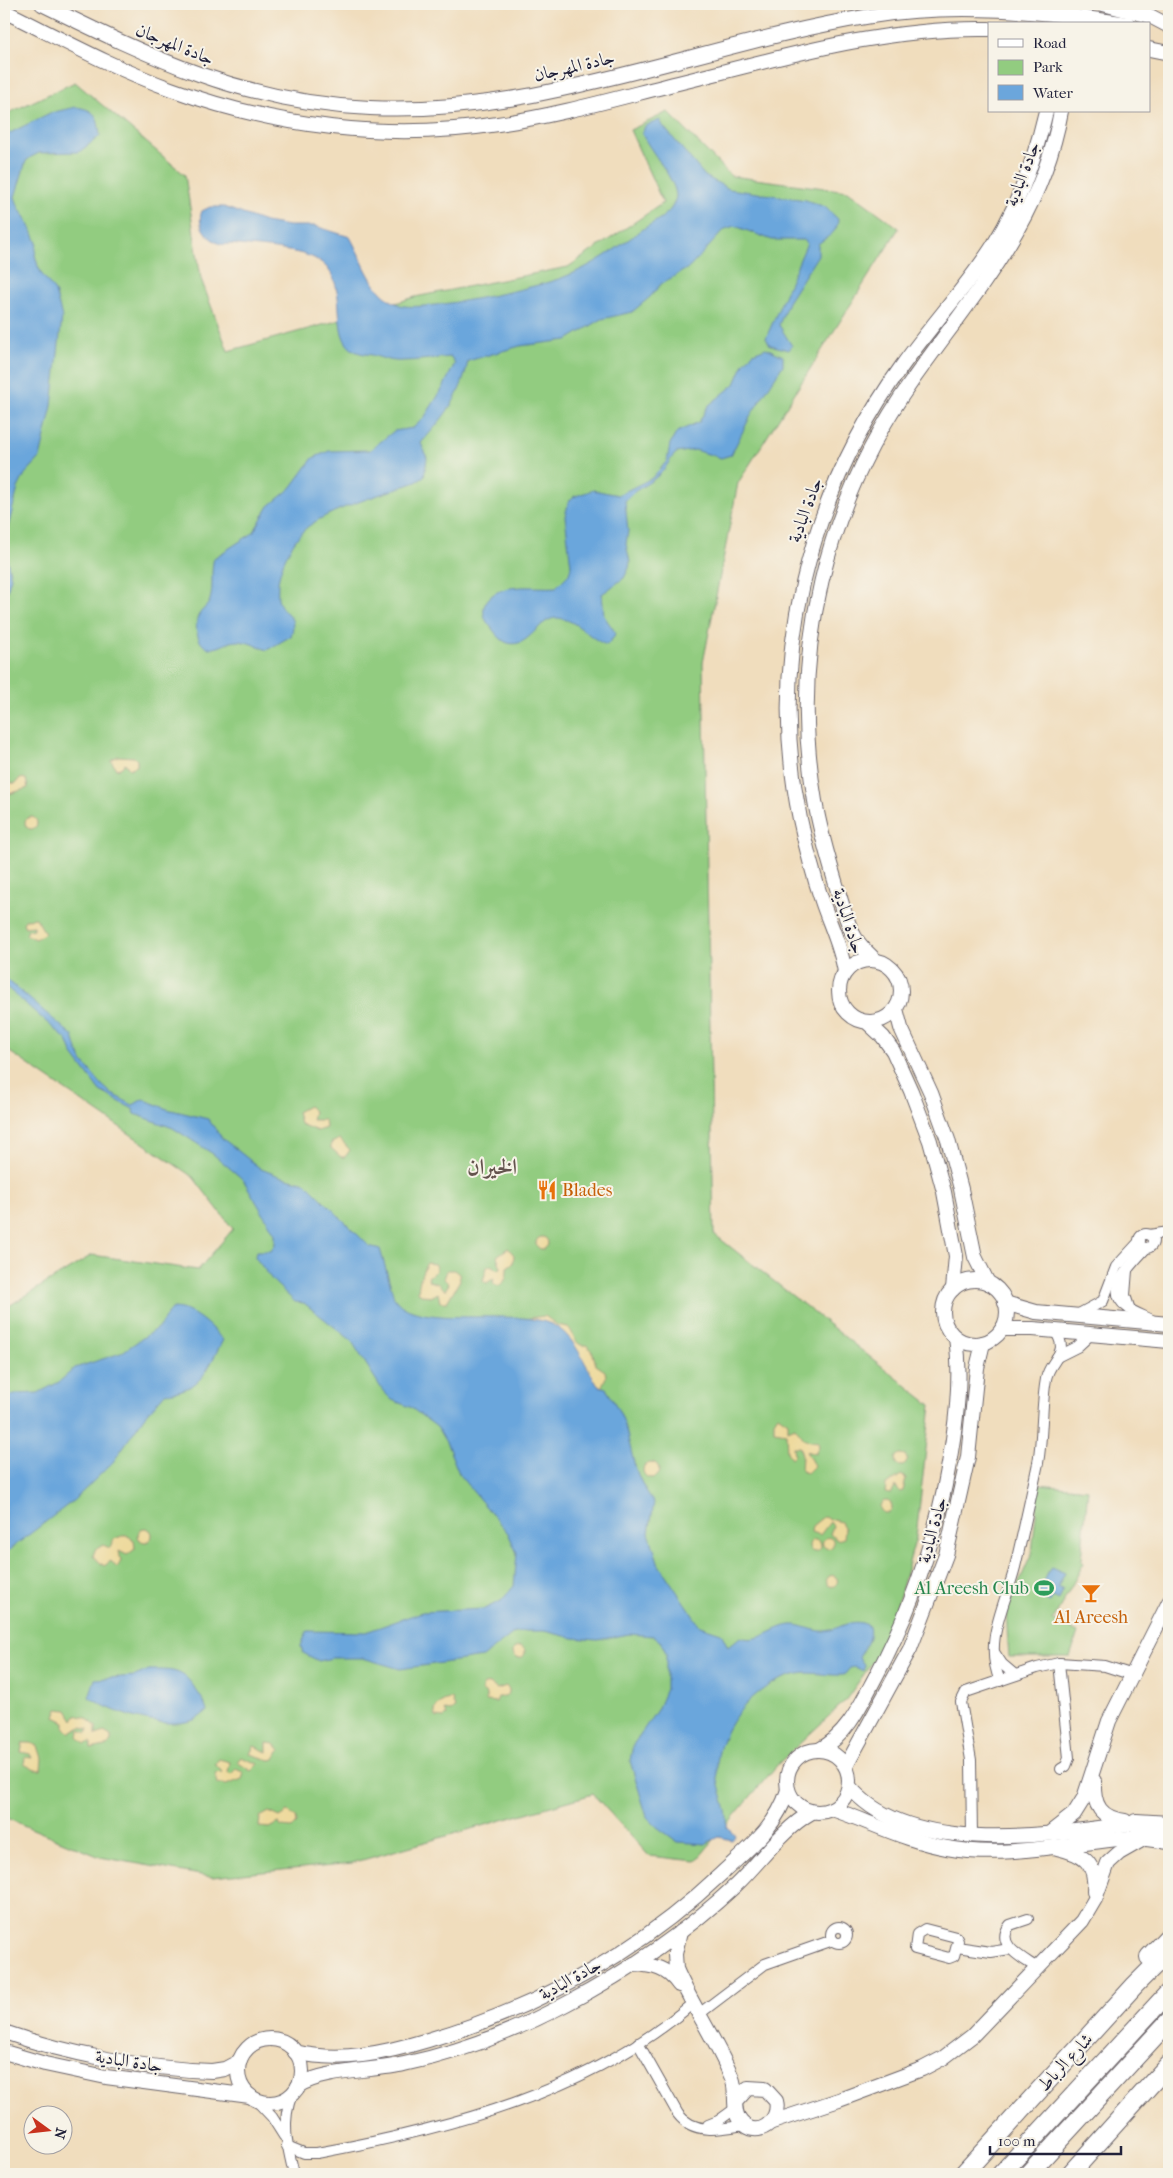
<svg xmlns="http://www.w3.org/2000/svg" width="1173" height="2178" font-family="'IM FELL French Canon',Amiri,serif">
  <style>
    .green { fill: #92cc80; stroke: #5a775e }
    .sand { fill: #eeda9e; stroke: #887e6c }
    .water { fill: #6ba6dc; stroke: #46648c }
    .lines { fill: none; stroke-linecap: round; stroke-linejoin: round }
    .street-casing { stroke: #6a6368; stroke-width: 12 }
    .secondary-casing { stroke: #6a6368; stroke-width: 16 }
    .highway-casing { stroke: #6a6368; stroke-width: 20 }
    .street { stroke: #fff; stroke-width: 10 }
    .secondary { stroke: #fff; stroke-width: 14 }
    .highway { stroke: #fff; stroke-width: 18 }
    .labels { text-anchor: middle; stroke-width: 4; stroke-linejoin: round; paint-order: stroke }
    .street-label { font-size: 18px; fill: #22223b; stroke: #f7f3e8 }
    .food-label { font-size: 18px; fill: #c56008; stroke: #f7f3e8; text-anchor: start }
    .leisure-label { font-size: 18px; fill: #27864d; stroke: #f7f3e8; text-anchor: end }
    .district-label { font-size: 22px; font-weight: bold; fill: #64544e; stroke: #f7f3e8 }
  </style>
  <rect width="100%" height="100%" fill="#f7f3e8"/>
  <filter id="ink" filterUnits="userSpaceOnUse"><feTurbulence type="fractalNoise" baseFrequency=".02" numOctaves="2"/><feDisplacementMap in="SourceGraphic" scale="10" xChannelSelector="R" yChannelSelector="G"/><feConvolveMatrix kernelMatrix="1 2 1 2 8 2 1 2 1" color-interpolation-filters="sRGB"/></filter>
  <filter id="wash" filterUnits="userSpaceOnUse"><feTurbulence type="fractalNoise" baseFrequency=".0096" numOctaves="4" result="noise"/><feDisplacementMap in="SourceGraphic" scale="20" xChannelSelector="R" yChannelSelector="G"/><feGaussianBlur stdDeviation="1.12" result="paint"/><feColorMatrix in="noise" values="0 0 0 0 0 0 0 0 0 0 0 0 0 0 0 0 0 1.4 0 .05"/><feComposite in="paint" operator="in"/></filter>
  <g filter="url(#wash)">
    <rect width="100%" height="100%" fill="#f0ddbd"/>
    <g class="green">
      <polygon points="75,82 185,175 201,279 228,351 326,324 415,297 568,267 663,203 630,130 668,112 731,176 848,191 899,228 738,483 703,663 714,1234 931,1405 916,1537 887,1642 845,1701 779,1763 696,1861 649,1856 593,1794 352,1863 212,1877 100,1857 4,1817 4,1309 92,1255 198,1270 233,1229 193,1177 4,1048 4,115"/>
      <polygon points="1039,1484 1088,1489 1081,1560 1084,1563 1053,1620 1078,1632 1070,1657 1009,1657 1006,1612 1032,1553"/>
    </g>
    <g class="sand">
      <polygon points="118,756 134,757 137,760 137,766 129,769 125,763 121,768 116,769 111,760"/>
      <polygon points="20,778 26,779 28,788 9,794 5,788 5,783 10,782 15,784"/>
      <circle cx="31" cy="823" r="6"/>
      <polygon points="36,918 45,933 36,939 26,935 28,930 34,929 34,926 25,927 23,923 26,919"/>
      <polygon points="308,1106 314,1111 312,1120 325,1120 326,1128 317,1131 300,1124 297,1112"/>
      <polygon points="340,1139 350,1150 345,1157 341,1157 331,1148 331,1143"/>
      <circle cx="542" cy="1243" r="6"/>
      <path d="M 508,1248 L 514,1255 L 513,1263 L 507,1267 C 507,1275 507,1283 497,1286 L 493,1283 L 494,1278 L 487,1283 L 483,1281 L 487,1267 L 491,1265 L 498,1270 L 501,1268 L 497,1256 Z"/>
      <path d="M 427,1263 L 435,1264 L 436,1271 L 428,1277 L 429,1281 L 437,1283 L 445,1290 L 449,1284 L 444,1279 L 447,1270 L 454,1270 L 459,1274 L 460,1280 L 447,1302 L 440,1302 L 438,1293 L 433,1296 L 421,1295 L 418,1292 C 419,1282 421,1272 427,1263 Z"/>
      <path d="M 545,1316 L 557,1325 L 568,1327 C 575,1334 574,1347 586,1345 L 592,1350 L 596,1365 L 605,1371 L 606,1377 L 600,1390 L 523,1319 Z"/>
      <polygon points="778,1415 788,1422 788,1430 795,1427 805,1440 818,1442 819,1447 815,1454 806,1451 814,1466 807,1473 801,1471 802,1456 800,1447 793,1447 794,1455 791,1458 787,1452 786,1433 774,1431 774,1421"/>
      <circle cx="901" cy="1460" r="6"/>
      <circle cx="651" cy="1470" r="8"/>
      <polygon points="901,1475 906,1478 903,1491 899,1492 896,1486 891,1494 885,1493 886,1485"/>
      <circle cx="886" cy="1507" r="6"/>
      <polygon points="823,1517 841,1522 845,1529 844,1538 837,1540 830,1534 833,1526 830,1522 820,1535 811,1532 812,1526"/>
      <circle cx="145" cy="1535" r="7"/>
      <polygon points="122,1536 128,1536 134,1540 135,1549 127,1555 119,1551 121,1561 117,1568 111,1561 104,1566 93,1556 95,1550 103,1545 110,1548 114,1539"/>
      <circle cx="828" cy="1543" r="5.5"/>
      <circle cx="815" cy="1546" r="6"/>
      <circle cx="832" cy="1581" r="5.5"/>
      <circle cx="519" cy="1652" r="6"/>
      <polygon points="490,1684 497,1689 506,1686 509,1689 509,1693 504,1697 498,1697 496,1702 486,1701 486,1694 481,1690 484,1685"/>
      <path d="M 452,1699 L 455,1709 L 450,1711 L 445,1710 L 447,1715 L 444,1718 L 436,1717 L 435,1710 C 439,1703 444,1699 452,1699 Z"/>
      <polygon points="58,1709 67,1710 73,1720 76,1715 86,1718 96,1726 96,1735 104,1732 111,1736 111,1742 105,1746 91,1749 91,1742 85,1744 78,1737 80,1730 87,1733 88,1729 81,1727 70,1733 65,1728 65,1722 55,1717"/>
      <polygon points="23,1743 31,1743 38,1746 42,1758 41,1770 35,1770 24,1764 25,1757 32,1758 30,1754 21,1752"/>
      <polygon points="267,1743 275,1744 280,1750 275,1759 270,1760 250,1754 254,1746 267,1752"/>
      <polygon points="241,1757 258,1764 251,1771 237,1762"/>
      <polygon points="219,1759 230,1762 228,1772 231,1774 236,1769 244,1773 242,1779 226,1785 217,1784 215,1773 222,1772 215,1764"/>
      <polygon points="269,1812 280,1817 288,1812 296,1817 297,1823 292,1828 281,1827 279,1823 270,1828 259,1827 260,1817"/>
    </g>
    <g class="water">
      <path d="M 76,107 C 96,110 98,116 100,136 L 79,152 L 39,153 L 31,157 L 26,161 L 15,197 L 19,208 L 30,226 L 37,243 L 35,255 L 38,266 L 41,273 L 55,291 L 62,317 L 52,406 L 40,458 L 25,474 L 18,488 L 6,535 L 5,550 L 11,578 L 4,600 L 4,516 L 7,478 L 4,474 L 4,136 L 50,113 Z"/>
      <path d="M 660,120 L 663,126 L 705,176 L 729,189 L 806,200 L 825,207 L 838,219 C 838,233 828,236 818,244 L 818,255 L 788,302 L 779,325 L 792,346 L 789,350 L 770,345 L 766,338 L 807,243 L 804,240 L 772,240 L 735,226 L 725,229 L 690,267 L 661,284 L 650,297 L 632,312 L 602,319 L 567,340 L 520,346 L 468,361 C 461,397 445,416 421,443 L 427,458 L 424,477 L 416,482 C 387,493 324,510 303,531 C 291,544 280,565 278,583 C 278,588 277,598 279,602 C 284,616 298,614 291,636 L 267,650 C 257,646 249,642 238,641 C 228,641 221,648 212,648 C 198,649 195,629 197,619 C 199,611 208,607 210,600 C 214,586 210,572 214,558 L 253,533 L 269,506 L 291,488 L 313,458 L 329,451 L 370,450 L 394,431 L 413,428 L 424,418 L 443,388 L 455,363 L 451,357 C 434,358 418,361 402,361 C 392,362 382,358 372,355 C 367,354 362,354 357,352 C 324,338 356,278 314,258 C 295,249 253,247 231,244 C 228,244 223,245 220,244 C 207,238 196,225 202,211 L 210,207 L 224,207 L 265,222 L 289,226 L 315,226 L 350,237 C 364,261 371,294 400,305 C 422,313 540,287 564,277 C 593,266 617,248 642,230 C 650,224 660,220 667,213 C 671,210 675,202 676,197 C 677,181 650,151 642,134 L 645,126 Z"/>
      <path d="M 766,348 L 783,356 L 783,365 L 752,413 L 731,455 L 721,458 L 695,450 L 676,453 C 669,460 666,469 659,475 C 648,485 633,490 625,501 L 628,531 L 626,544 L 630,562 L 629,568 L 624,578 L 602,594 L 604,616 L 615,632 L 614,637 L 607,645 C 589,639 577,619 557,618 C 538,618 529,649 508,643 C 500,641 492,628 487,622 C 483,616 483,609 485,604 C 497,580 535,589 556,587 L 569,574 L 571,566 L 565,516 L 569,501 L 573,497 L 593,490 L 618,495 L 652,478 L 667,461 L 670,444 L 677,432 L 699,422 L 708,406 L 735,384 L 744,363 L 753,353 Z"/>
      <path d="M 4,977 L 73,1036 L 77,1050 L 83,1062 L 102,1085 L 112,1094 L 133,1105 L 143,1099 L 167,1109 L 208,1119 L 222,1138 L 261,1169 L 279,1176 L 306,1183 L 369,1246 L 380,1249 L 394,1297 C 412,1333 521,1304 557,1327 C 576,1339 586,1367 598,1386 L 606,1388 C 613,1401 623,1415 626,1430 C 634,1460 634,1476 654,1502 L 649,1533 L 659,1565 L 700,1626 L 721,1633 L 728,1647 L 740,1637 C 759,1644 773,1627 791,1625 C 802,1624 813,1632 825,1631 C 841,1629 852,1616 869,1626 C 872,1635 865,1649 859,1657 L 865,1666 L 863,1671 L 855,1667 L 850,1668 L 844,1675 C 831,1676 818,1673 806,1673 C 761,1676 715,1726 717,1771 C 718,1791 729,1808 727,1827 L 735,1836 L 732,1840 L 719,1837 L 705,1844 L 678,1842 L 657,1827 L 647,1817 L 630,1761 L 633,1745 L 657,1710 L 666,1689 L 666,1653 L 661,1642 L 653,1636 L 629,1634 L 598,1640 L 573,1638 L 544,1631 L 525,1631 L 512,1634 L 483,1657 L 400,1669 L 363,1658 L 332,1658 L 319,1661 L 303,1653 L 301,1646 L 307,1631 L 366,1632 L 422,1612 L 484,1609 L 501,1601 L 514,1586 L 517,1553 L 508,1533 L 460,1476 L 447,1444 L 437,1427 L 410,1407 L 392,1400 L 383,1391 L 351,1340 L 304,1303 L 295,1302 L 273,1281 L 255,1257 L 256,1251 L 271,1251 L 275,1244 L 275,1234 L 244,1181 L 239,1176 L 213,1154 L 173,1128 L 135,1114 L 133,1109 L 100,1091 L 73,1055 L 67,1040 L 4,985 Z"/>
      <path d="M 174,1308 C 194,1309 210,1326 223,1340 C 206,1371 203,1390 165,1393 L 144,1417 L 113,1462 L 74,1500 L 4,1554 L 4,1400 L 7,1396 L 15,1394 L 38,1393 L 59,1382 L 75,1368 L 121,1353 L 160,1326 L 170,1310 Z"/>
      <polygon points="1051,1567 1065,1573 1058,1587 1063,1590 1059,1600 1053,1597 1050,1603 1037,1596"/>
      <path d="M 149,1670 C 173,1670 183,1669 196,1690 C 201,1697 205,1702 207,1711 C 203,1714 199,1718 194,1720 C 164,1730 113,1714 89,1697 L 95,1679 L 135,1676 Z"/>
    </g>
  </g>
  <g filter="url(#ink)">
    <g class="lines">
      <defs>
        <g id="street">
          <circle cx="1146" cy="1241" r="7"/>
          <polyline points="1149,1235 1169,1232"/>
          <path d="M 1146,1248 C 1134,1262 1102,1289 1127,1307 C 1135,1314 1146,1316 1155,1322"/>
          <polyline points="1127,1270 1125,1295 1129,1307"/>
          <polyline points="1077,1315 1103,1301 1116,1267 1140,1241"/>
          <polyline points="1057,1357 1077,1347 1091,1334"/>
          <polyline points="994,1652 1002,1664 1015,1675"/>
          <polyline points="1059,1663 1069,1758 1066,1766 1061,1769"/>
          <path d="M 1000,1681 C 983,1641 1005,1606 1015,1567 C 1023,1533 1031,1497 1038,1463 C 1043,1435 1041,1406 1046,1379 C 1050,1358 1071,1354 1055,1331"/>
          <polyline points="972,1836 971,1760 961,1702 966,1692 1037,1668 1059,1663 1105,1666 1133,1675"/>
          <path d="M 1028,1919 L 1010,1925 C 994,1945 1023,1958 1037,1968"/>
          <circle cx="839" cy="1935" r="8"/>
          <polygon points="925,1929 956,1937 958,1941 954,1956 949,1958 915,1949 917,1934"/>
          <polyline points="957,1947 991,1952 1010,1949"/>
          <polyline points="699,2014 765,1964 833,1940"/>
          <path d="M 638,2043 L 678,2114 C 694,2135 721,2129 744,2125"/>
          <path d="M 292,2094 C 281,2122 287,2145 294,2174"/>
          <polyline points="256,2100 272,2117 284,2136"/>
          <polyline points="708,2125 718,2121 736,2108"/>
          <path d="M 287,2146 L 304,2153 L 317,2153 C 447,2129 591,2092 693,2003"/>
        </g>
        <g id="secondary">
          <path d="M 42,4 C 152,58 244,103 370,108 C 542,116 704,43 871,16 C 957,2 1042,11 1128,24"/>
          <polyline points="1103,4 1150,16 1169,26"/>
          <path d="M 4,11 C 59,38 113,68 171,89 C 275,127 388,141 498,124 C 560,115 621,97 682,82 C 783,57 884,27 989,29"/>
          <polyline points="1149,49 1169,53"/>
          <circle cx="870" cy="991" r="31"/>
          <path d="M 875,960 C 868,953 861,947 856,939 C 847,925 843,907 838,891 C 829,861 820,832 815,801 C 789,653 826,503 912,381 C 974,293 1041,222 1061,111"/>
          <path d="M 845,972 C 841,946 830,925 822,901 C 813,874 806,847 800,819 C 767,660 808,497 902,366 C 931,325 966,288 993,246 C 1019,205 1035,158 1046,111"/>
          <polyline points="896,1009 901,1028 931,1093 948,1140 961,1189 975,1257 988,1283"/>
          <polyline points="867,1022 883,1037 893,1051 911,1091 930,1141 944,1192 956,1256 953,1289"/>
          <circle cx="975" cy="1312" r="32"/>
          <polyline points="1005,1303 1036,1312 1169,1324"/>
          <polyline points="1002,1329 1033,1329 1169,1341"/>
          <circle cx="818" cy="1781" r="31"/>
          <path d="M 819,1750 C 848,1735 861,1704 876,1676 C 916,1601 941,1523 953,1439 C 958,1405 961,1372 956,1338"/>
          <polyline points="846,1766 910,1649 946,1555 968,1457 977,1368 983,1343"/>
          <path d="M 1094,1781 C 1093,1806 1101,1818 1125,1821"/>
          <path d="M 849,1786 C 909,1859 1054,1834 1136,1823"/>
          <path d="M 832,1809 C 871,1822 906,1841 947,1848 C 1012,1860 1079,1840 1144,1837"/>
          <polyline points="1051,1832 1074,1814 1084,1798 1109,1721 1169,1602"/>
          <path d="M 1057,1848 C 1083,1854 1097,1862 1094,1892"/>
          <path d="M 680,1932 L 675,1954 L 676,1969 C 692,2006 716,2040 732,2078 C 738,2092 731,2111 741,2122 C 757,2140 781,2121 776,2101 L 765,2089 L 748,2088 L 737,2100"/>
          <path d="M 634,1964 C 653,1965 668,1968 679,1985"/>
          <path d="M 4,2032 C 67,2054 145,2069 212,2071 L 225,2069 L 240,2061"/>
          <circle cx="270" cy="2071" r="32"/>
          <polyline points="4,2052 45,2064 106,2077 250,2096"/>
          <path d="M 295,2052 C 340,2063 385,2053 428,2040 C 538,2008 638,1952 721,1874 C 749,1848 776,1828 788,1790"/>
          <path d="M 298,2086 C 321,2070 375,2071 404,2064 C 461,2052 515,2031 566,2004 C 627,1972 686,1932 736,1885 C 761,1861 782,1829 812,1812"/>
          <polyline points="772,2122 839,2100 922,2069 943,2058 972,2036 1082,1921 1095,1899 1108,1863 1119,1853 1147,1837"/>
        </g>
        <g id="highway">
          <polyline points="1136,1823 1169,1825"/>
          <polyline points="1147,1837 1169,1840"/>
          <polyline points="1149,1957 1169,1936"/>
          <polyline points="963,2174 1135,1985 1169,1951"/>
          <polyline points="1001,2174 1169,1992"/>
          <polyline points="1028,2174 1169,2021"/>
          <polyline points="1070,2174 1169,2064"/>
        </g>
      </defs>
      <use href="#street" class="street-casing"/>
      <use href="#secondary" class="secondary-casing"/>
      <use href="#highway" class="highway-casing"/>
      <use href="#street" class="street"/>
      <use href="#secondary" class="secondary"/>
      <use href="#highway" class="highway"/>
    </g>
  </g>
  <defs>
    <symbol id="restaurant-bare" viewBox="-9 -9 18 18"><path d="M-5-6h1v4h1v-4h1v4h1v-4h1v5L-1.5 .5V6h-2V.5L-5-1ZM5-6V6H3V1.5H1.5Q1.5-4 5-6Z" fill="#e8710a" stroke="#f7f3e8" stroke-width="2.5" paint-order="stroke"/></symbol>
    <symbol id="stadium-bare" viewBox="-9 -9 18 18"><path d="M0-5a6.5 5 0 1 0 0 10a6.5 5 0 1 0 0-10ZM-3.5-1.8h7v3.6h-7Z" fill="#2e9e5b" stroke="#f7f3e8" stroke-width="2.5" paint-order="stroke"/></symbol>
    <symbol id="bar-bare" viewBox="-9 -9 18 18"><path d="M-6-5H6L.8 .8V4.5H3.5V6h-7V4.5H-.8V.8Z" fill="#e8710a" stroke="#f7f3e8" stroke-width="2.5" paint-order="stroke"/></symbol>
  </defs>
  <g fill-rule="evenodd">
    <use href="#restaurant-bare" x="533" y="1176" width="28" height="28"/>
    <use href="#stadium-bare" x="1030" y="1574" width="28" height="28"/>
    <use href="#bar-bare" x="1077" y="1579" width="28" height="28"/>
  </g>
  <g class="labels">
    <g class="street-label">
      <text transform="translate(175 44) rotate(22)" y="6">جادة المهرجان</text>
      <text transform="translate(574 66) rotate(-13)" y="6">جادة المهرجان</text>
      <text transform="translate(1022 174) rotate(-69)" y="6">جادة البادية</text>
      <text transform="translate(805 510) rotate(-70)" y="6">جادة البادية</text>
      <text transform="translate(849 921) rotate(72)" y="6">جادة البادية</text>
      <text transform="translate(932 1530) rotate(-75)" y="6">جادة البادية</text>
      <text transform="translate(570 1979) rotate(-29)" y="6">جادة البادية</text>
      <text transform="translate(129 2061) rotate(9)" y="6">جادة البادية</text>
      <text transform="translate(1065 2062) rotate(-47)" y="6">شارع الرباط</text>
    </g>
    <g class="food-label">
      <text x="562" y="1196">Blades</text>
      <text x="1091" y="1623" text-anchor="middle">Al Areesh</text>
    </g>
    <g class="leisure-label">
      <text x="1029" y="1594">Al Areesh Club</text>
    </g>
    <g class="district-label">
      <text x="492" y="1174">الخيران</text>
    </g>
  </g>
  <rect width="1173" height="2178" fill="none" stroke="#f7f3e8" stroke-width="20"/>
  <rect x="988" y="22" width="162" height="90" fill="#f7f3e8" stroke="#a29fa3"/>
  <rect x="998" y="39" width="25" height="8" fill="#ffffff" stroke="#a29fa3"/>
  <text x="1033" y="48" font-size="15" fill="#22223b">Road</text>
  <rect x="998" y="60" width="25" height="15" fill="#92cc80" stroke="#a29fa3"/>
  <text x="1033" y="72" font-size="15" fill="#22223b">Park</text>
  <rect x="998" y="85" width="25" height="15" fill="#6ba6dc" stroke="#a29fa3"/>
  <text x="1033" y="98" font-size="15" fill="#22223b">Water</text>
  <g transform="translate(48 2130) rotate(105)"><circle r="24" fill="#f7f3e8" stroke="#a29fa3"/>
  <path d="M0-4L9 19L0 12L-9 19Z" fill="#c8321e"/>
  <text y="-8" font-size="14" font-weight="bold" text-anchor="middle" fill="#22223b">N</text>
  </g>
  <path d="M990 2146v8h131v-8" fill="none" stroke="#22223b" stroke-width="2.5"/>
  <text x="998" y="2146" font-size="15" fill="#22223b" stroke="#f7f3e8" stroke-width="4" paint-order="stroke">100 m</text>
</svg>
